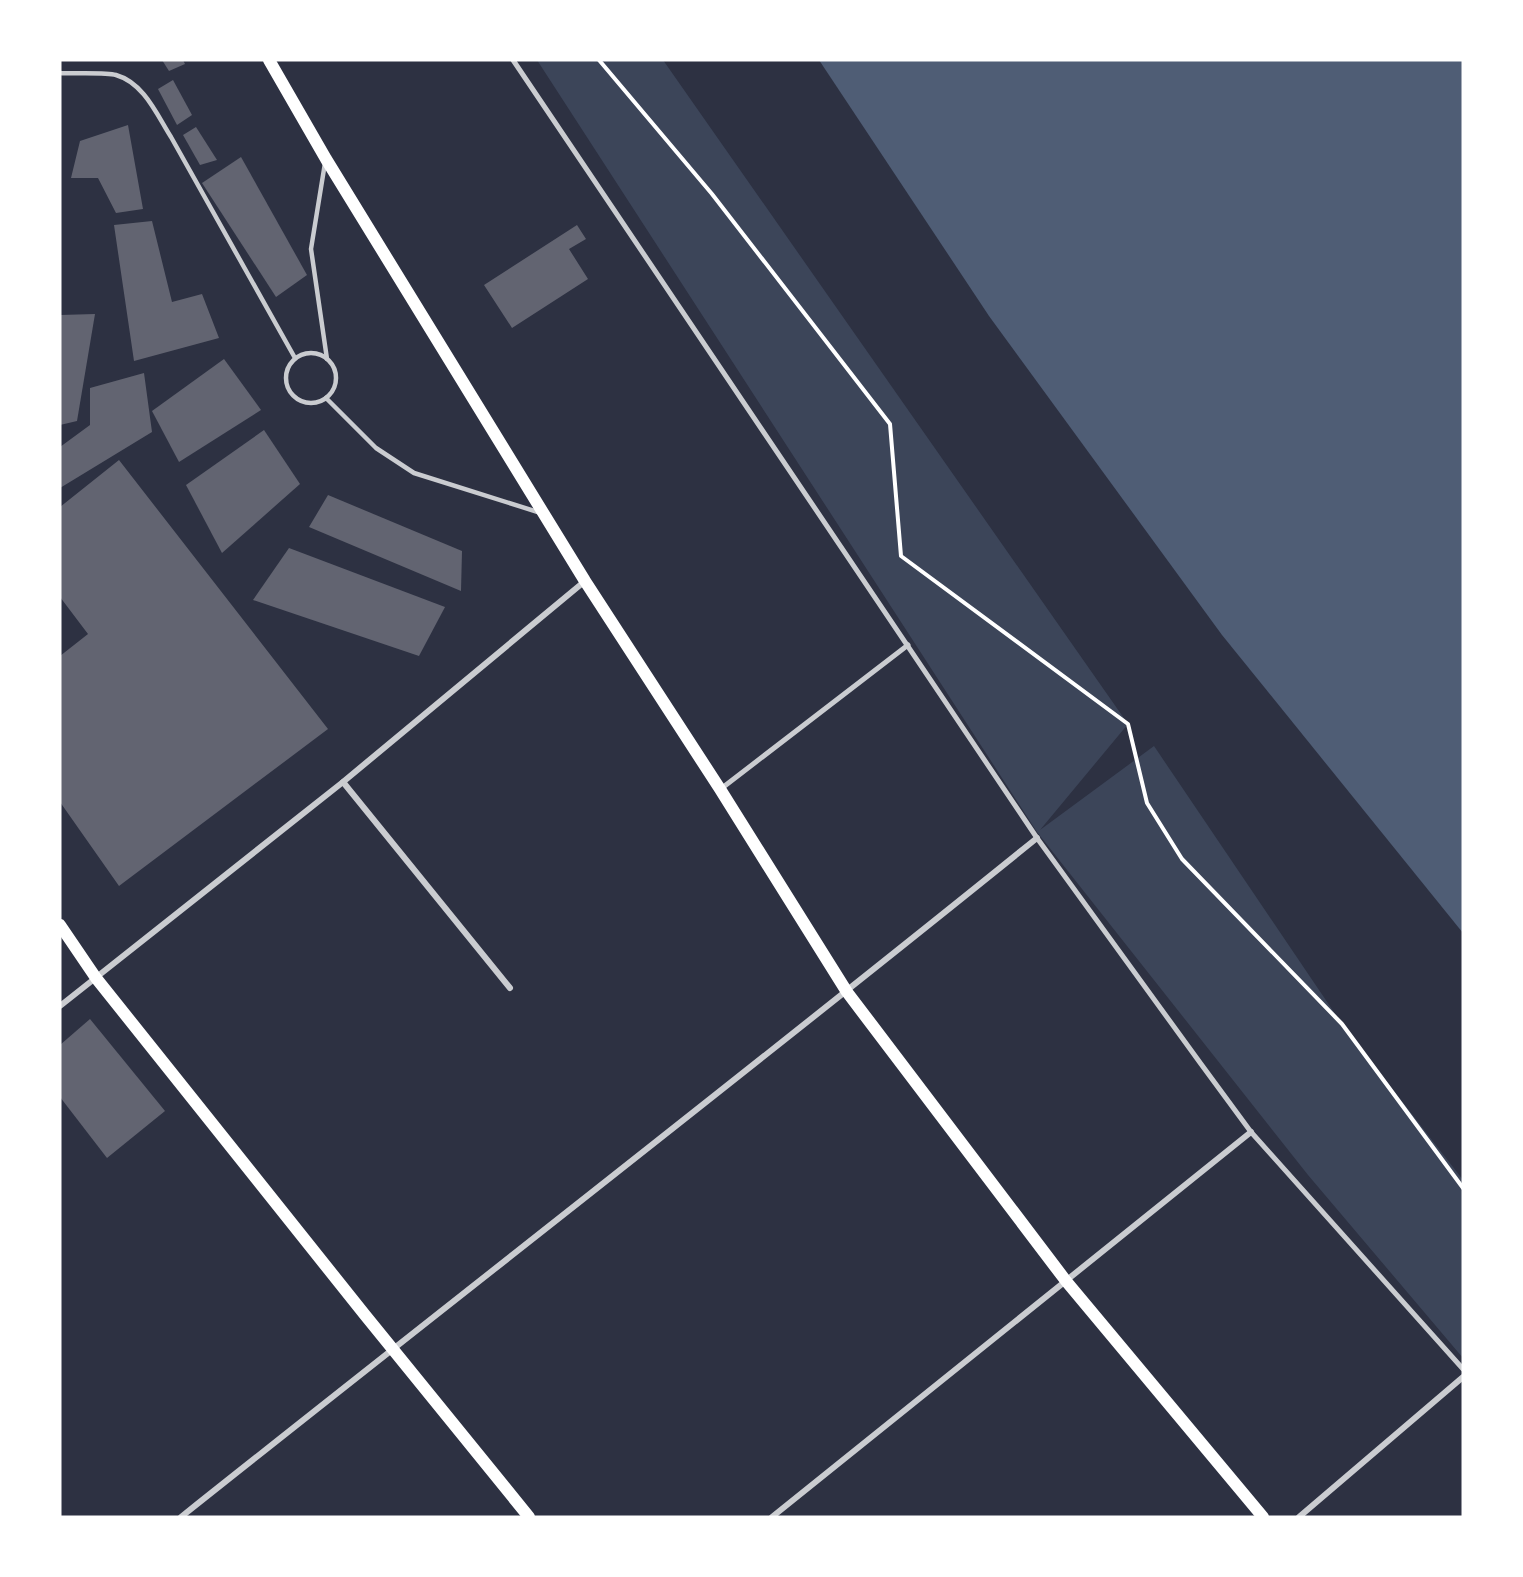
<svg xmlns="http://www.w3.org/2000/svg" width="1523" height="1577" font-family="'DM Sans',sans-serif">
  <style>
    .green { fill: #3c4559 }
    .water { fill: #4f5d75 }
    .building { fill: #626471 }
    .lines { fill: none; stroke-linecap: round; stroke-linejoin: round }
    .path { stroke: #fff; stroke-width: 4 }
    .service { stroke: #caccd0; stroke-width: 4.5 }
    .pedestrian { stroke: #caccd0; stroke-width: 5 }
    .minor { stroke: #caccd0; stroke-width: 6 }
    .secondary { stroke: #fff; stroke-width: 12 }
  </style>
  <rect width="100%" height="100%" fill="#2d3142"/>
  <polygon class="green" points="537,60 663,60 1128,724 1040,830 1154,746 1342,1024 1463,1180 1463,1358 1308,1175 1037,832"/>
  <polygon class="water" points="819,60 1463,60 1463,933 1222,635 989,316"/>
  <g class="building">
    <polygon points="162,60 183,60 185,64 169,71"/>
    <polygon points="173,80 192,115 177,125 158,89"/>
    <polygon points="128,125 143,209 116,213 98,178 71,178 80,141"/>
    <polygon points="196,127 217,160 200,165 183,135"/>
    <polygon points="241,157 307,275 276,297 202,183"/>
    <polygon points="152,221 172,302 202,294 219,338 134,361 114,225"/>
    <polygon points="577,225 586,239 569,249 588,279 512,328 484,285"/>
    <polygon points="95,314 77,421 60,425 60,315"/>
    <polygon points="224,359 261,410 179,462 152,411"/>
    <polygon points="144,373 152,432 60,488 60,447 90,425 90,388"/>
    <polygon points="264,430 300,484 222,553 186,485"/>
    <polygon points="119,460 328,729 119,886 60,802 60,656 88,634 60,597 60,507"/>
    <polygon points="328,495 462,551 461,591 309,527"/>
    <polygon points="289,548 445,607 419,656 253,600"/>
    <polygon points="90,1019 165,1111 107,1158 60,1097 60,1045"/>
  </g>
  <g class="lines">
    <polyline class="path" points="599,60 712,194 890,424 901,556 1128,724 1147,803 1182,859 1342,1024 1463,1188"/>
    <g class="service">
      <path d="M 60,73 C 73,74 106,72 116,75 C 144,83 157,115 171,137 L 295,358"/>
      <polyline points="325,163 311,249 327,359"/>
      <circle cx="311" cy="378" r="25"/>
      <polyline points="326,398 376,448 414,473 541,513"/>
    </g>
    <g class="pedestrian">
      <polyline points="513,60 1037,838 1201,1064 1251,1132 1463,1369"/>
      <polyline points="722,788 908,645"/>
    </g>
    <g class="minor">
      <polyline points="343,782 510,988"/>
      <polyline points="60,1006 343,782 585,581"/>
      <path d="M 181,1517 C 466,1290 754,1067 1037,838"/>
      <polyline points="772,1517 1251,1132"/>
      <polyline points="1299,1517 1463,1377"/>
    </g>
    <g class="secondary">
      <polyline points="269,60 326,159 585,581 720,789 847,992 1066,1281 1263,1517"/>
      <polyline points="60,925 96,978 365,1315 529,1517"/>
    </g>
  </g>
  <rect width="1523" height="1577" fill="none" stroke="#ffffff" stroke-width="123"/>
</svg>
